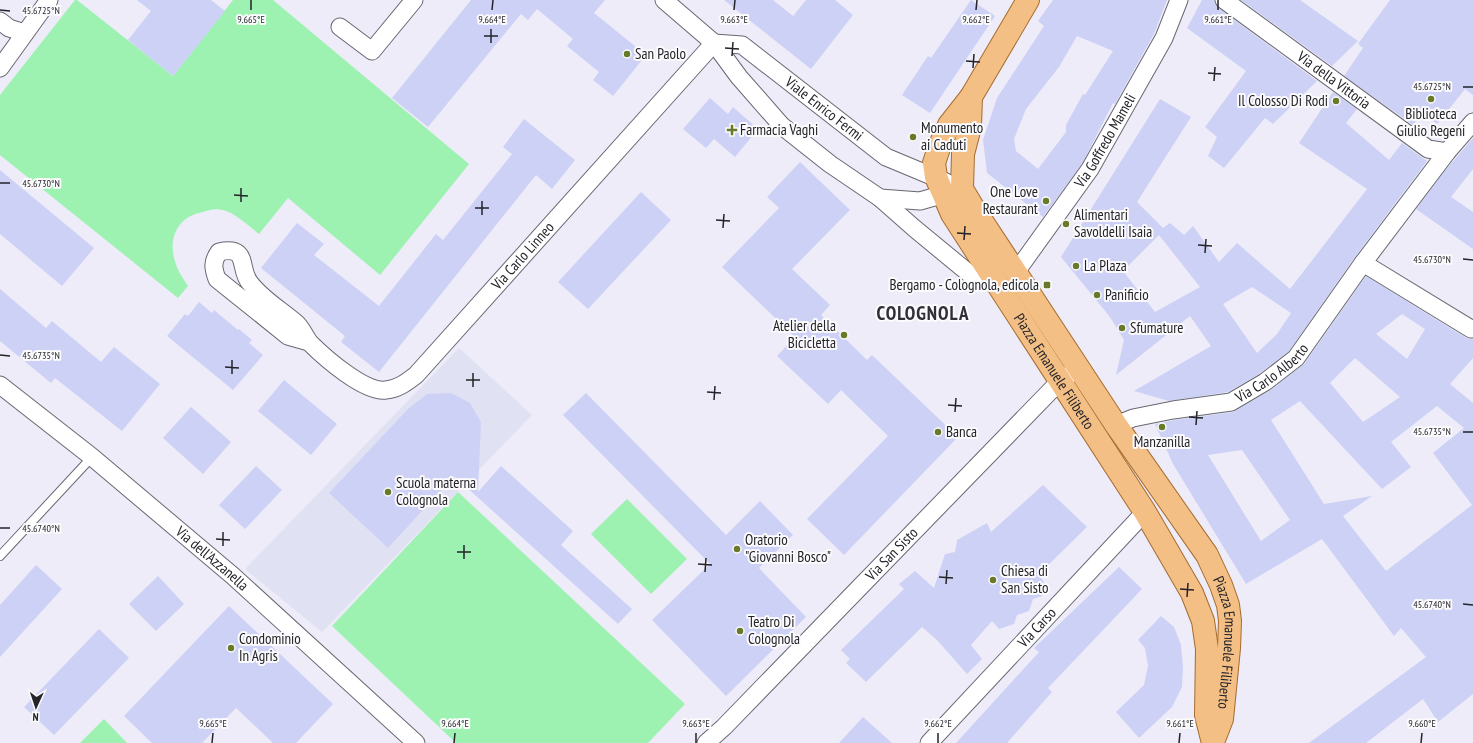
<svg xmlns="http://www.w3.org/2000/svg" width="1473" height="743" font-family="'PT Sans Narrow',sans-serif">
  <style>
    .built { fill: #e1e1f4 }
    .green { fill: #9df2b2 }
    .building { fill: #ced1f6; fill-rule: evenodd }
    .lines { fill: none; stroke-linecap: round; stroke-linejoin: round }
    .service-casing { stroke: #686872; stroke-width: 10 }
    .minor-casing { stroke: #686872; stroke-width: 19 }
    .primary-casing { stroke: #a66c2f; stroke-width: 24 }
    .service { stroke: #fff; stroke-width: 8 }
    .minor { stroke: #fff; stroke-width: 17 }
    .primary { stroke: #f4bf85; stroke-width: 22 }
    .ticks { fill: none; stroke: #232328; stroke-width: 1.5 }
    .poi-dot { fill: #687a29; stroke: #fbfbfd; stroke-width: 1.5 }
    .labels { text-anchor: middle; stroke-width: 4; stroke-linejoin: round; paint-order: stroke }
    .poi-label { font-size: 15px; fill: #232328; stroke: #fbfbfd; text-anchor: start }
    .street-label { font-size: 15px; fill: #232328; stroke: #fbfbfd }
    .district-label { font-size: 19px; font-weight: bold; letter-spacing: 1px; fill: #302f38; stroke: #fbfbfd }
    .ticks-label { font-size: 10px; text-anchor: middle; fill: #232328; stroke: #fbfbfd; stroke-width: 4; stroke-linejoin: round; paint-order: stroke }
  </style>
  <rect width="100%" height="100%" fill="#edecf8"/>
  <polygon class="built" points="459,348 532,415 322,632 245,569"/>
  <g class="green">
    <path d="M 75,0 L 77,0 L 173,76 L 233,0 L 273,0 L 469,164 L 380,275 L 288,198 L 259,234 C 250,227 234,212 223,210 C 215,208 207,211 199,213 C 177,218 168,240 175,261 C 177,270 183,278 188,286 L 178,298 L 0,155 L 0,95 Z"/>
    <polygon points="458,492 685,704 648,743 456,743 332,626"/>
    <polygon points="627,499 687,559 651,594 591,534"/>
    <polygon points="104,719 127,743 80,743"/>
  </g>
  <g class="building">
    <polygon points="137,0 211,0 225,11 173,76 128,40 151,11"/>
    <polygon points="471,0 605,0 594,13 646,55 613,96 593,80 599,72 567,46 573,39 537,9 528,20 521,14 428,127 392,98"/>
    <polygon points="724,0 773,0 793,16 806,0 835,0 853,15 811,69"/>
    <polygon points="971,0 995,16 930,113 902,95 928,56 931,58"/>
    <path d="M 1053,0 L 1167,0 L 1154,34 L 1115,104 L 1113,103 L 1082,164 L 1043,217 L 987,173 L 983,140 L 997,98 L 1044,26 L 1038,21 ZM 1077,36 L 1113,51 L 1085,95 L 1083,94 L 1066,125 L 1066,132 L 1038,169 L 1016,151 L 1014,139 L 1026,109 L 1059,67 Z"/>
    <polygon points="1202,0 1214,0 1215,4 1218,8 1317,81 1273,124 1265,118 1224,168 1208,156 1217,137 1205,127 1246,71 1187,28"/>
    <polygon points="1241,0 1300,0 1358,41 1332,66"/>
    <polygon points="1390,0 1473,0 1473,95 1465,89 1437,124 1422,113 1413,125 1344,76 1363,48 1358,44"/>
    <path d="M 1333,92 L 1357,109 L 1346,123 L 1389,160 L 1402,143 L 1427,161 L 1355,257 L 1289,351 L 1259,374 L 1228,392 L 1169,401 L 1134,391 L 1211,346 L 1190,316 L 1116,375 L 1124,340 L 1110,317 L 1061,257 L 1160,99 L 1191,117 L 1137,202 L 1163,228 L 1170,223 L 1184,235 L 1193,226 L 1219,262 L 1237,243 L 1290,289 L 1367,189 L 1299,143 ZM 1159,235 L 1200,287 L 1155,312 L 1123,271 ZM 1252,287 L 1291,313 L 1277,334 L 1257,353 L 1223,304 Z"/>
    <polygon points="710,98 728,114 733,107 758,129 735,157 714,139 706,148 683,129"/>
    <polygon points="524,119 575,160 552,189 536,175 379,372 341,342 345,336 261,268 297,223 324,244 314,255 379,306 436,234 443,240 512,154 503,147"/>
    <polygon points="1473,138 1473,169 1451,197 1473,212 1473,249 1416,209 1443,173"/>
    <polygon points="800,162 850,210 792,269 830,305 821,315 867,360 872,355 958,437 844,555 807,519 888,436 841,390 828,404 777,356 795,337 722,267 779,208 767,197"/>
    <polygon points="0,170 94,248 62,286 0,234"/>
    <polygon points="641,192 671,220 588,309 558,282"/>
    <path d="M 1366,276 L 1466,338 L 1473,339 L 1473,358 L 1450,384 L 1473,403 L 1473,694 L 1438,722 L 1423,699 L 1366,743 L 1309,743 L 1426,657 L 1401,628 L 1394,636 L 1322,539 L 1246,584 L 1173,464 L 1155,424 L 1175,420 L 1233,412 L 1271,390 L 1304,364 ZM 1402,314 L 1425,329 L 1407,359 L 1376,334 ZM 1355,358 L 1400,397 L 1363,422 L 1330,383 ZM 1300,401 L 1382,489 L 1411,467 L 1391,442 L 1437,406 L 1464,428 L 1433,453 L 1472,505 L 1386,571 L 1343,516 L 1372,496 L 1324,504 L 1271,420 ZM 1242,450 L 1290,520 L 1261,541 L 1208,455 Z"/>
    <polygon points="0,289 46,328 52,321 101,362 114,347 160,384 122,431 55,378 51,383 0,341"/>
    <polygon points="199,302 212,313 214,310 238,330 239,329 252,340 249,343 263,355 233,390 167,336 185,314 188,316"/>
    <polygon points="284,380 337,424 311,455 258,411"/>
    <polygon points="451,393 470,403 481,422 478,492 501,466 573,531 561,545 632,609 618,624 454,476 388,548 329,493 408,409 427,394"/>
    <polygon points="586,393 726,535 760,501 793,535 759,568 806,617 726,696 652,620 710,564 563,415"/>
    <polygon points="191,407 231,442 203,474 163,438"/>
    <polygon points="256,466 282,490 245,529 219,505"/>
    <polygon points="1043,485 1087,527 1039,574 1045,584 1042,596 1033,599 1029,611 1017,615 1014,624 999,629 992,621 971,645 982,659 967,674 937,640 922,627 866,682 846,663 850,659 841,650 904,589 899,584 915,571 934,588 945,554 955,552 957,540 987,523 991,532"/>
    <polygon points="36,565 62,589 0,657 0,605"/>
    <polygon points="1119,567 1142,589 1048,688 1052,692 1007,743 956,743 1039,652 1034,648"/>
    <polygon points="158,576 184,604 156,631 129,604"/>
    <polygon points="229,606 333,704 296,743 273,743 236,708 202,743 152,743 124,716"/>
    <polygon points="1161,616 1174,627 1181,645 1183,667 1182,687 1172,707 1139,738 1116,712 1144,685 1148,666 1145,648 1138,640"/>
    <polygon points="99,629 129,658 54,735 24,707"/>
    <polygon points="863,717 892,743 839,743"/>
  </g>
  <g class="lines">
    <defs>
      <polyline id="service" points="0,556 92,457"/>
      <g id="minor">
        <polyline points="664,0 714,43 739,77 782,126 830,164 880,198 914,228 971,275 995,281"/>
        <path id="s1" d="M 1224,0 L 1428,149 L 1447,152"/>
        <polyline points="0,21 9,28 25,33"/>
        <polyline points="340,27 372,51 414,0"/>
        <path id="s2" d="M 714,43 L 742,45 L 886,157 L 946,182"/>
        <polyline points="0,68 49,0"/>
        <polyline points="880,198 920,201 955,191"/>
        <polyline points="1363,263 1471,329"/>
        <path id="s3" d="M 1016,272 L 1090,169 L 1164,38 L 1179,0"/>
        <path id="s4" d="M 309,342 L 288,336 L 217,279 C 213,268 212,262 219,252 C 250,245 238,269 250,283 C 262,299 281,310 296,323 C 302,328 305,337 310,343 C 325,358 365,393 386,390 C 398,389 407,382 416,375 L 714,43"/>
        <path id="s5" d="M 0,385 L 92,457 L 233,576 L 416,743"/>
        <path id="s6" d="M 1116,425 L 1133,418 L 1173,410 L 1231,402 L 1265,382 L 1296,358 L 1363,263 L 1447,152 L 1473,122"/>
        <path id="s7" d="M 706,743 L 724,727 L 1060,381 L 1070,374"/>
        <path id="s8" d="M 929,743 L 1145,512"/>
      </g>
      <g id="primary">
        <path id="s9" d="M 1028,0 L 971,97 L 949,125 L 940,145 L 934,163 L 936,177 L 952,214 L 1145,512 L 1192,593 L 1203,621 L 1207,649 L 1206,715 L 1213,743"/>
        <path id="s10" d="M 971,97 L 970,127 L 963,154 L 962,189 L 974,209 L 1116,425 L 1207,555 L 1221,585 L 1228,605 L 1230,621 L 1229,648 L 1222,719 L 1213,742"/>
      </g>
    </defs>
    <use href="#service" class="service-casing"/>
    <use href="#minor" class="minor-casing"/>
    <use href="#primary" class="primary-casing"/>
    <use href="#service" class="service"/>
    <use href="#minor" class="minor"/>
    <use href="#primary" class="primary"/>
  </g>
  <path class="ticks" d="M 0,10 L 10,11M 251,10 L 251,0M 492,10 L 493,0M 734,10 L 735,0M 976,10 L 977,0M 1218,10 L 1218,0M 484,36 L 498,36M 491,43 L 491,29M 725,48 L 739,49M 732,56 L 733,42M 966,61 L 980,62M 973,68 L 974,54M 1208,73 L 1221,74M 1214,81 L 1215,67M 1463,87 L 1473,87M 0,183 L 10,183M 234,195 L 248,196M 241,202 L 241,188M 475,208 L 489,208M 482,215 L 482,201M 716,220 L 730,221M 723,228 L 724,214M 957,233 L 971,234M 964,240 L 965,226M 1198,245 L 1212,246M 1205,253 L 1206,239M 1463,259 L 1473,260M 0,355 L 10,356M 225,367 L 239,368M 232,374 L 232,360M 466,380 L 480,380M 473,387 L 473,373M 707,392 L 721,393M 714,400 L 715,386M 948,405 L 962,406M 955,412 L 956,398M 1189,417 L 1203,418M 1196,425 L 1197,411M 1463,432 L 1473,432M 0,528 L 10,528M 216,539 L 230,540M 223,546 L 223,532M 457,552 L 471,552M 464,559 L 464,545M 698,564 L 712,565M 705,572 L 706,558M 939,577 L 953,578M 946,584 L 947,570M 1180,589 L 1194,590M 1187,597 L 1188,583M 1463,604 L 1473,605M 212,743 L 213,733M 454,743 L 455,733M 696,743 L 696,733M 938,743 L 938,733M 1179,743 L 1180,733M 1421,743 L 1422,733"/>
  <g class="poi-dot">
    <circle cx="627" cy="54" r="4"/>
    <circle cx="1431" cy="99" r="4"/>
    <circle cx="1336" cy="101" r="4"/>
    <path d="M730 124h4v4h4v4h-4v4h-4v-4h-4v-4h4z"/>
    <circle cx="913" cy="137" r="4"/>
    <circle cx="1046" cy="201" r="4"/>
    <circle cx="1066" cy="224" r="4"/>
    <circle cx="1076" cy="266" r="4"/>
    <rect x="1043" y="281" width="8" height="8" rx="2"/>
    <circle cx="1097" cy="295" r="4"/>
    <circle cx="1122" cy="328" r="4"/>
    <circle cx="844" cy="335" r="4"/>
    <circle cx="1162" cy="427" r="4"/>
    <circle cx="938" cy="432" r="4"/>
    <circle cx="388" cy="492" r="4"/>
    <circle cx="737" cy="549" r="4"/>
    <circle cx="993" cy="580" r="4"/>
    <circle cx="740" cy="631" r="4"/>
    <circle cx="231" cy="648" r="4"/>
  </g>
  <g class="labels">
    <g class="poi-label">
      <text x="635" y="59">San Paolo</text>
      <text x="1328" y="106" text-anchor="end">Il Colosso Di Rodi</text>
      <text x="1431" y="119" text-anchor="middle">Biblioteca<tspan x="1431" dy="17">Giulio Regeni</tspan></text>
      <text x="921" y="133">Monumento<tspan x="921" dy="17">ai Caduti</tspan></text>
      <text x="740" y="135">Farmacia Vaghi</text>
      <text x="1038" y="197" text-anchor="end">One Love<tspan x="1038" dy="17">Restaurant</tspan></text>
      <text x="1074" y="220">Alimentari<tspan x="1074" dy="17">Savoldelli Isaia</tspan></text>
      <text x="1084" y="271">La Plaza</text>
      <text x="1039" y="290" text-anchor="end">Bergamo - Colognola, edicola</text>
      <text x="1105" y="300">Panificio</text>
      <text x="836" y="331" text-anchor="end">Atelier della<tspan x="836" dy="17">Bicicletta</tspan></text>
      <text x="1130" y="333">Sfumature</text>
      <text x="946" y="437">Banca</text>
      <text x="1162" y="447" text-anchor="middle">Manzanilla</text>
      <text x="396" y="488">Scuola materna<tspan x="396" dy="17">Colognola</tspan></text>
      <text x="745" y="545">Oratorio<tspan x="745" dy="17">"Giovanni Bosco"</tspan></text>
      <text x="1001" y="576">Chiesa di<tspan x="1001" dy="17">San Sisto</tspan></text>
      <text x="748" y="627">Teatro Di<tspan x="748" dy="17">Colognola</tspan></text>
      <text x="239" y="644">Condominio<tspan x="239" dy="17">In Agris</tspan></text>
    </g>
    <g class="street-label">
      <text dy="5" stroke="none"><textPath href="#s1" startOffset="136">Via della Vittoria</textPath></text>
      <text dy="5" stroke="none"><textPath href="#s2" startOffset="132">Viale Enrico Fermi</textPath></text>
      <text dy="5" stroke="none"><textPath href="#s3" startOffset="159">Via Goffredo Mameli</textPath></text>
      <text dy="5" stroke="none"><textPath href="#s4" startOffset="564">Via Carlo Linneo</textPath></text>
      <text dy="5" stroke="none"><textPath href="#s6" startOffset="168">Via Carlo Alberto</textPath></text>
      <text dy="5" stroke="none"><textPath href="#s9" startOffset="431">Piazza Emanuele Filiberto</textPath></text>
      <text dy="5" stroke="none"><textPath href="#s7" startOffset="265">Via San Sisto</textPath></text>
      <text dy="5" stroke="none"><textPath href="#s5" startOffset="274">Via dell'Azzanella</textPath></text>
      <text dy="5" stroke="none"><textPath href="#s8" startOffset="158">Via Carso</textPath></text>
      <text dy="5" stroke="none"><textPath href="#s10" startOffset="625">Piazza Emanuele Filiberto</textPath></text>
    </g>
    <g class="district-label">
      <text x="923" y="320">COLOGNOLA</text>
    </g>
  </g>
  <g class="ticks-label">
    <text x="41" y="14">45.6725°N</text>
    <text x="251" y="23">9.665°E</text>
    <text x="492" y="23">9.664°E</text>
    <text x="734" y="23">9.663°E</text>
    <text x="976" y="23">9.662°E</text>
    <text x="1218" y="23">9.661°E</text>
    <text x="1432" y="90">45.6725°N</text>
    <text x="41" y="187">45.6730°N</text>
    <text x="1432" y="263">45.6730°N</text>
    <text x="41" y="359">45.6735°N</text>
    <text x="1432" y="435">45.6735°N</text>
    <text x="41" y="532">45.6740°N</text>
    <text x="1432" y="608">45.6740°N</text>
    <text x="213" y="727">9.665°E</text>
    <text x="455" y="727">9.664°E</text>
    <text x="696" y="727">9.663°E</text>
    <text x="938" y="727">9.662°E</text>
    <text x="1180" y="727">9.661°E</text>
    <text x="1422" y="727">9.660°E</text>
  </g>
  <g transform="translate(36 707) rotate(183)" stroke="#fbfbfd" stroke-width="3" paint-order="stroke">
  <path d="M0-3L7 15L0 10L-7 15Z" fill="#232328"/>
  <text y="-6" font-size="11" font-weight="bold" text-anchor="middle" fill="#232328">N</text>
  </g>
</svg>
